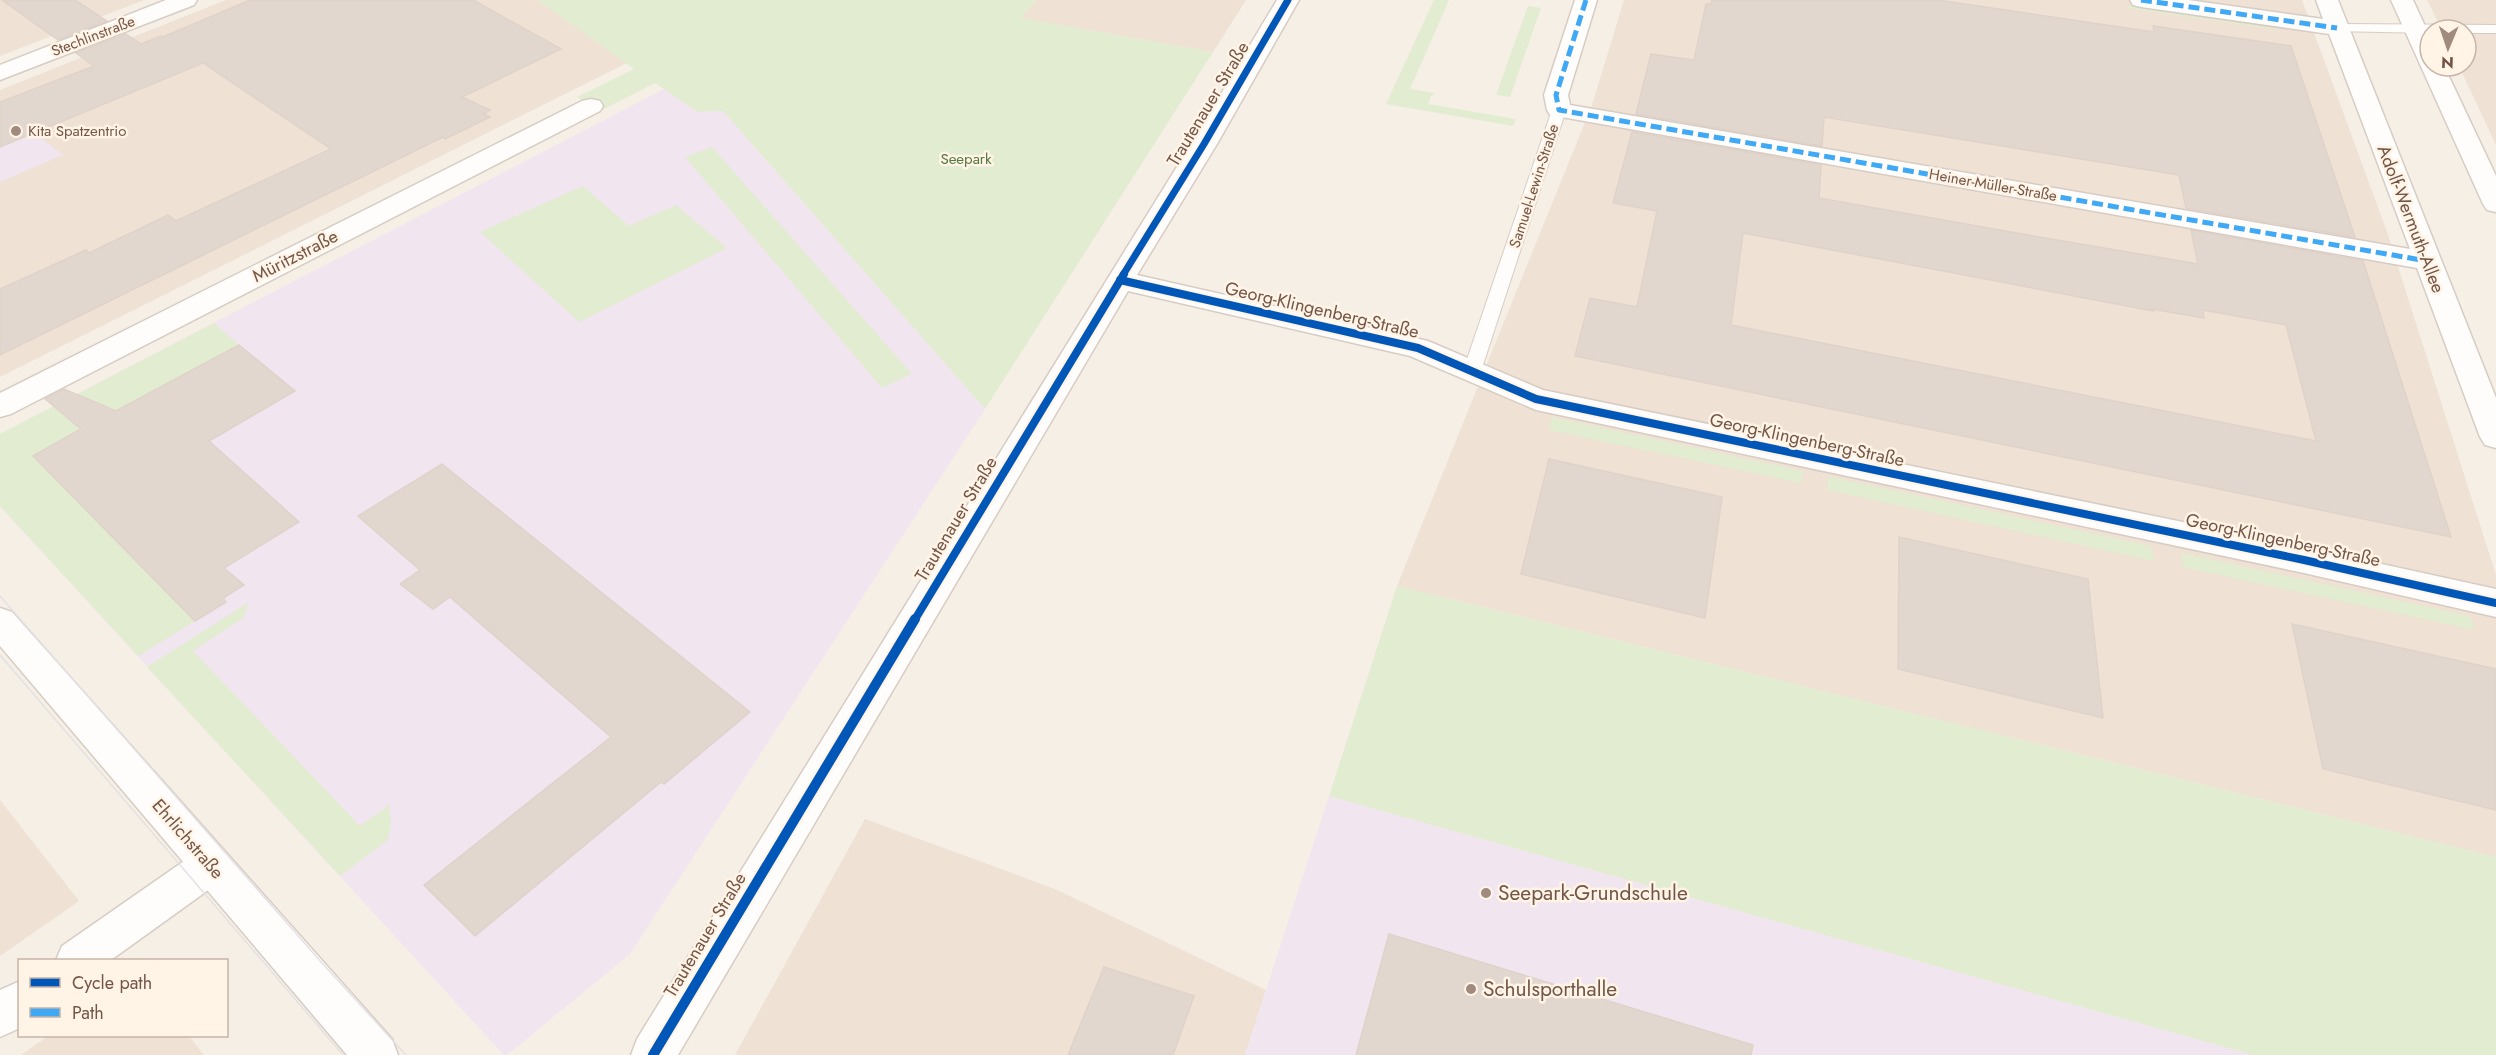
<svg xmlns="http://www.w3.org/2000/svg" width="2496" height="1055" font-family="Jost,sans-serif">
  <style>
    .residential { fill: #efe1d3 }
    .education { fill: #f1e5f0 }
    .green { fill: #e2ecd1 }
    .building { fill: #e2d7ce; stroke: #dfd2c9; stroke-width: 1.5; fill-rule: evenodd }
    .lines { fill: none; stroke-linecap: round; stroke-linejoin: round }
    .service-casing { stroke: #d7ccc4; stroke-width: 2 }
    .minor-casing { stroke: #d7ccc4; stroke-width: 3 }
    .tertiary-casing { stroke: #d7ccc4; stroke-width: 3 }
    .service { fill: #fefdfb; fill-rule: evenodd }
    .minor { fill: #fefdfb; fill-rule: evenodd }
    .tertiary { fill: #fefdfb; fill-rule: evenodd }
    .tram { stroke: #e3e1e3; stroke-width: 1.5 }
    .quiet { stroke: #3fa9f5; stroke-width: 5; stroke-dasharray: 11 5; stroke-linecap: butt }
    .cycleway-far2-casing { stroke: #fff4e6; stroke-width: 10 }
    .cycleway-far1-casing { stroke: #fff4e6; stroke-width: 12 }
    .cycleway-casing { stroke: #fff4e6; stroke-width: 14 }
    .cycleway-far2 { stroke: #0057b8; stroke-width: 7 }
    .cycleway-far1 { stroke: #0057b8; stroke-width: 8 }
    .cycleway { stroke: #0057b8; stroke-width: 10 }
    .poi-dot { fill: #a18b7f; stroke: #fff4e6; stroke-width: 2 }
    .labels { text-anchor: middle; stroke-width: 5; stroke-linejoin: round; paint-order: stroke }
    .far-street-label { font-size: 15px; fill: #735548; stroke: #fff4e6 }
    .far-poi-label { font-size: 15px; fill: #735548; stroke: #fff4e6; text-anchor: start }
    .far-park-label { font-size: 15px; fill: #547840; stroke: #fff4e6 }
    .street-label { font-size: 18px; fill: #735548; stroke: #fff4e6 }
    .near-poi-label { font-size: 21px; fill: #735548; stroke: #fff4e6; text-anchor: start }
  </style>
  <rect width="100%" height="100%" fill="#f6efe6"/>
  <g class="residential">
    <polygon points="0,0 144,0 0,56"/>
    <polygon points="226,0 538,0 627,63 0,377 0,90"/>
    <polygon points="1036,0 1246,0 1213,52 1020,18"/>
    <polygon points="1624,0 2302,0 2387,232 2496,575 2496,857 1397,586 1592,105"/>
    <polygon points="2427,0 2496,0 2496,145 2459,66 2466,66 2466,30 2442,30"/>
    <polygon points="0,800 79,901 0,956"/>
    <polygon points="865,819 1055,889 1266,990 1245,1055 735,1055"/>
    <polygon points="48,1036 189,1036 204,1055 21,1055"/>
  </g>
  <g class="education">
    <polygon points="664,89 698,112 723,111 985,409 630,954 507,1055 504,1055 0,506 0,434"/>
    <polygon points="0,106 63,155 0,182"/>
    <polygon points="1329,796 2253,1055 1245,1055"/>
  </g>
  <g class="green">
    <polygon points="538,0 1036,0 1021,18 1213,52 985,409 723,111 698,112 655,83 600,111 577,97 634,69"/>
    <polygon points="1434,0 1449,0 1410,89 1435,93 1431,96 1428,104 1516,119 1513,126 1386,104"/>
    <polygon points="2131,5 2278,26 2279,30 2125,8"/>
    <polygon points="1528,6 1541,8 1510,97 1496,95"/>
    <polygon points="712,147 912,374 882,388 685,157"/>
    <polygon points="583,186 629,226 676,205 727,248 579,322 480,232"/>
    <polygon points="214,323 239,345 116,411 113,410 33,456 195,621 138,656 0,506 0,434"/>
    <polygon points="1552,417 1803,471 1801,483 1549,430"/>
    <polygon points="1828,476 2151,546 2154,561 1827,490"/>
    <polygon points="2182,553 2470,616 2475,630 2183,567"/>
    <polygon points="1397,586 2496,857 2496,1055 2253,1055 1329,796"/>
    <polygon points="249,602 243,618 193,651 360,826 389,805 391,822 388,840 340,876 147,667"/>
  </g>
  <g class="building">
    <polygon points="2,0 75,0 107,21 58,40"/>
    <polygon points="250,0 473,0 561,49 462,97 490,110 484,114 490,117 445,139 443,137 0,355 0,289 86,250 89,253 168,215 176,221 331,149 203,63 0,147 0,102 94,66 76,53 126,34 141,44 161,36 163,37"/>
    <polygon points="1712,0 1938,0 2154,32 2153,26 2291,46 2355,237 2186,208 2179,175 1824,117 1822,146 1636,114 1651,54 1694,60 1706,4 1711,4"/>
    <path d="M 1632,132 L 1821,165 L 1819,198 L 2028,235 L 2198,264 L 2191,230 L 2363,261 L 2451,537 L 1575,356 L 1590,298 L 1637,307 L 1657,211 L 1613,203 ZM 1743,233 L 2153,311 L 2152,309 L 2204,318 L 2203,310 L 2286,325 L 2316,441 L 1731,325 Z"/>
    <polygon points="239,345 295,391 209,441 299,522 224,568 244,585 223,598 226,602 195,621 33,456 81,429 45,399 64,389 116,411"/>
    <polygon points="1549,459 1722,497 1705,618 1521,574"/>
    <polygon points="442,464 750,712 664,784 661,782 475,936 424,885 611,737 450,597 433,609 400,584 420,570 358,516"/>
    <polygon points="1899,537 2088,579 2103,718 1898,669"/>
    <polygon points="2292,624 2496,669 2496,810 2323,769"/>
    <polygon points="1389,934 1753,1045 1751,1055 1356,1055"/>
    <polygon points="1104,967 1194,996 1173,1055 1068,1055"/>
  </g>
  <g class="lines">
    <defs>
      <g id="service">
        <polygon points="2337,24 2496,25 2496,33 2466,33 2466,30 2430,30 2430,33 2332,31 2330,28"/>
        <polygon points="1559,106 1566,110 1481,371 1478,375 1466,375 1463,371 1552,110"/>
      </g>
      <g id="minor">
        <polygon points="166,0 197,0 194,5 0,80 0,65"/>
        <polygon points="1277,0 1299,0 1217,144 1137,275 1428,341 1543,390 2304,547 2496,589 2496,617 2304,573 1536,410 1410,356 1128,291 678,1055 631,1055 637,1039 1191,144"/>
        <polygon points="1575,0 1597,0 1568,95 1570,105 2410,249 2329,34 2141,7 2133,5 2130,0 2188,0 2323,19 2316,0 2338,0 2496,398 2496,448 2485,445 2480,437 2417,268 1550,115 1547,110 1544,95"/>
        <polygon points="2391,0 2413,0 2430,37 2430,66 2444,66 2496,176 2496,212 2487,210 2483,204"/>
        <polygon points="591,99 600,101 603,106 600,111 11,414 0,417 0,393 582,101"/>
        <polygon points="211,847 225,852 231,865 225,878 111,960 56,960 62,946 197,852"/>
        <polygon points="20,981 20,1028 0,1037 0,990"/>
      </g>
      <polygon id="tertiary" points="0,608 12,612 392,1039 398,1055 347,1055 0,646"/>
    </defs>
    <use href="#service" class="service-casing"/>
    <use href="#minor" class="minor-casing"/>
    <use href="#tertiary" class="tertiary-casing"/>
    <use href="#service" class="service"/>
    <use href="#minor" class="minor"/>
    <use href="#tertiary" class="tertiary"/>
    <g class="tram">
      <polyline points="0,596 322,963 406,1055"/>
      <polyline points="0,655 343,1055"/>
    </g>
    <g class="quiet">
      <polyline points="1586,0 1556,95 1559,110 2427,261"/>
      <polyline points="2141,0 2337,28"/>
    </g>
    <defs>
      <polyline id="cycleway-far2" points="1123,275 1204,144 1288,0"/>
      <g id="cycleway-far1">
        <polyline points="1120,280 1418,348 1536,399 2304,560 2496,603"/>
        <polyline points="914,621 1124,274"/>
      </g>
      <polyline id="cycleway" points="653,1055 915,619"/>
    </defs>
    <use href="#cycleway-far2" class="cycleway-far2-casing"/>
    <use href="#cycleway-far1" class="cycleway-far1-casing"/>
    <use href="#cycleway" class="cycleway-casing"/>
    <use href="#cycleway-far2" class="cycleway-far2"/>
    <use href="#cycleway-far1" class="cycleway-far1"/>
    <use href="#cycleway" class="cycleway"/>
  </g>
  <g class="poi-dot">
    <circle cx="16" cy="131" r="6"/>
    <circle cx="1486" cy="893" r="6"/>
    <circle cx="1471" cy="989" r="6"/>
  </g>
  <g class="labels">
    <g class="far-street-label">
      <text transform="translate(93 36) rotate(-21)" y="5">Stechlinstraße</text>
      <text transform="translate(1993 185) rotate(10)" y="5">Heiner-Müller-Straße</text>
      <text transform="translate(1534 186) rotate(-72)" y="5">Samuel-Lewin-Straße</text>
    </g>
    <g class="far-poi-label">
      <text x="28" y="136">Kita Spatzentrio</text>
    </g>
    <g class="far-park-label">
      <text x="966" y="164">Seepark</text>
    </g>
    <g class="street-label">
      <text transform="translate(1208 104) rotate(-59)" y="6">Trautenauer Straße</text>
      <text transform="translate(2411 219) rotate(69)" y="6">Adolf-Wermuth-Allee</text>
      <text transform="translate(295 256) rotate(-27)" y="6">Müritzstraße</text>
      <text transform="translate(1322 310) rotate(13)" y="6">Georg-Klingenberg-Straße</text>
      <text transform="translate(1807 440) rotate(12)" y="6">Georg-Klingenberg-Straße</text>
      <text transform="translate(956 519) rotate(-59)" y="6">Trautenauer Straße</text>
      <text transform="translate(2283 540) rotate(12)" y="6">Georg-Klingenberg-Straße</text>
      <text transform="translate(188 839) rotate(49)" y="6">Ehrlichstraße</text>
      <text transform="translate(705 935) rotate(-59)" y="6">Trautenauer Straße</text>
    </g>
    <g class="near-poi-label">
      <text x="1498" y="900">Seepark-Grundschule</text>
      <text x="1483" y="996">Schulsporthalle</text>
    </g>
  </g>
  <rect x="18" y="959" width="210" height="78" fill="#fff4e6" stroke="#c7b4a7" stroke-width="1.5"/>
  <rect x="30" y="978" width="30" height="9" fill="#0057b8" stroke="#c7b4a7" stroke-width="1.5"/>
  <text x="72" y="989" font-size="18" fill="#735548">Cycle path</text>
  <rect x="30" y="1008" width="30" height="9" fill="#3fa9f5" stroke="#c7b4a7" stroke-width="1.5"/>
  <text x="72" y="1019" font-size="18" fill="#735548">Path</text>
  <g transform="translate(2448 48) rotate(182)"><circle r="28" fill="#fff4e6" stroke="#c7b4a7" stroke-width="1.5"/>
  <path d="M0-4.5L10 22L0 15L-10 22Z" fill="#a18b7f"/>
  <text y="-9" font-size="16" font-weight="bold" text-anchor="middle" fill="#735548">N</text>
  </g>
</svg>
